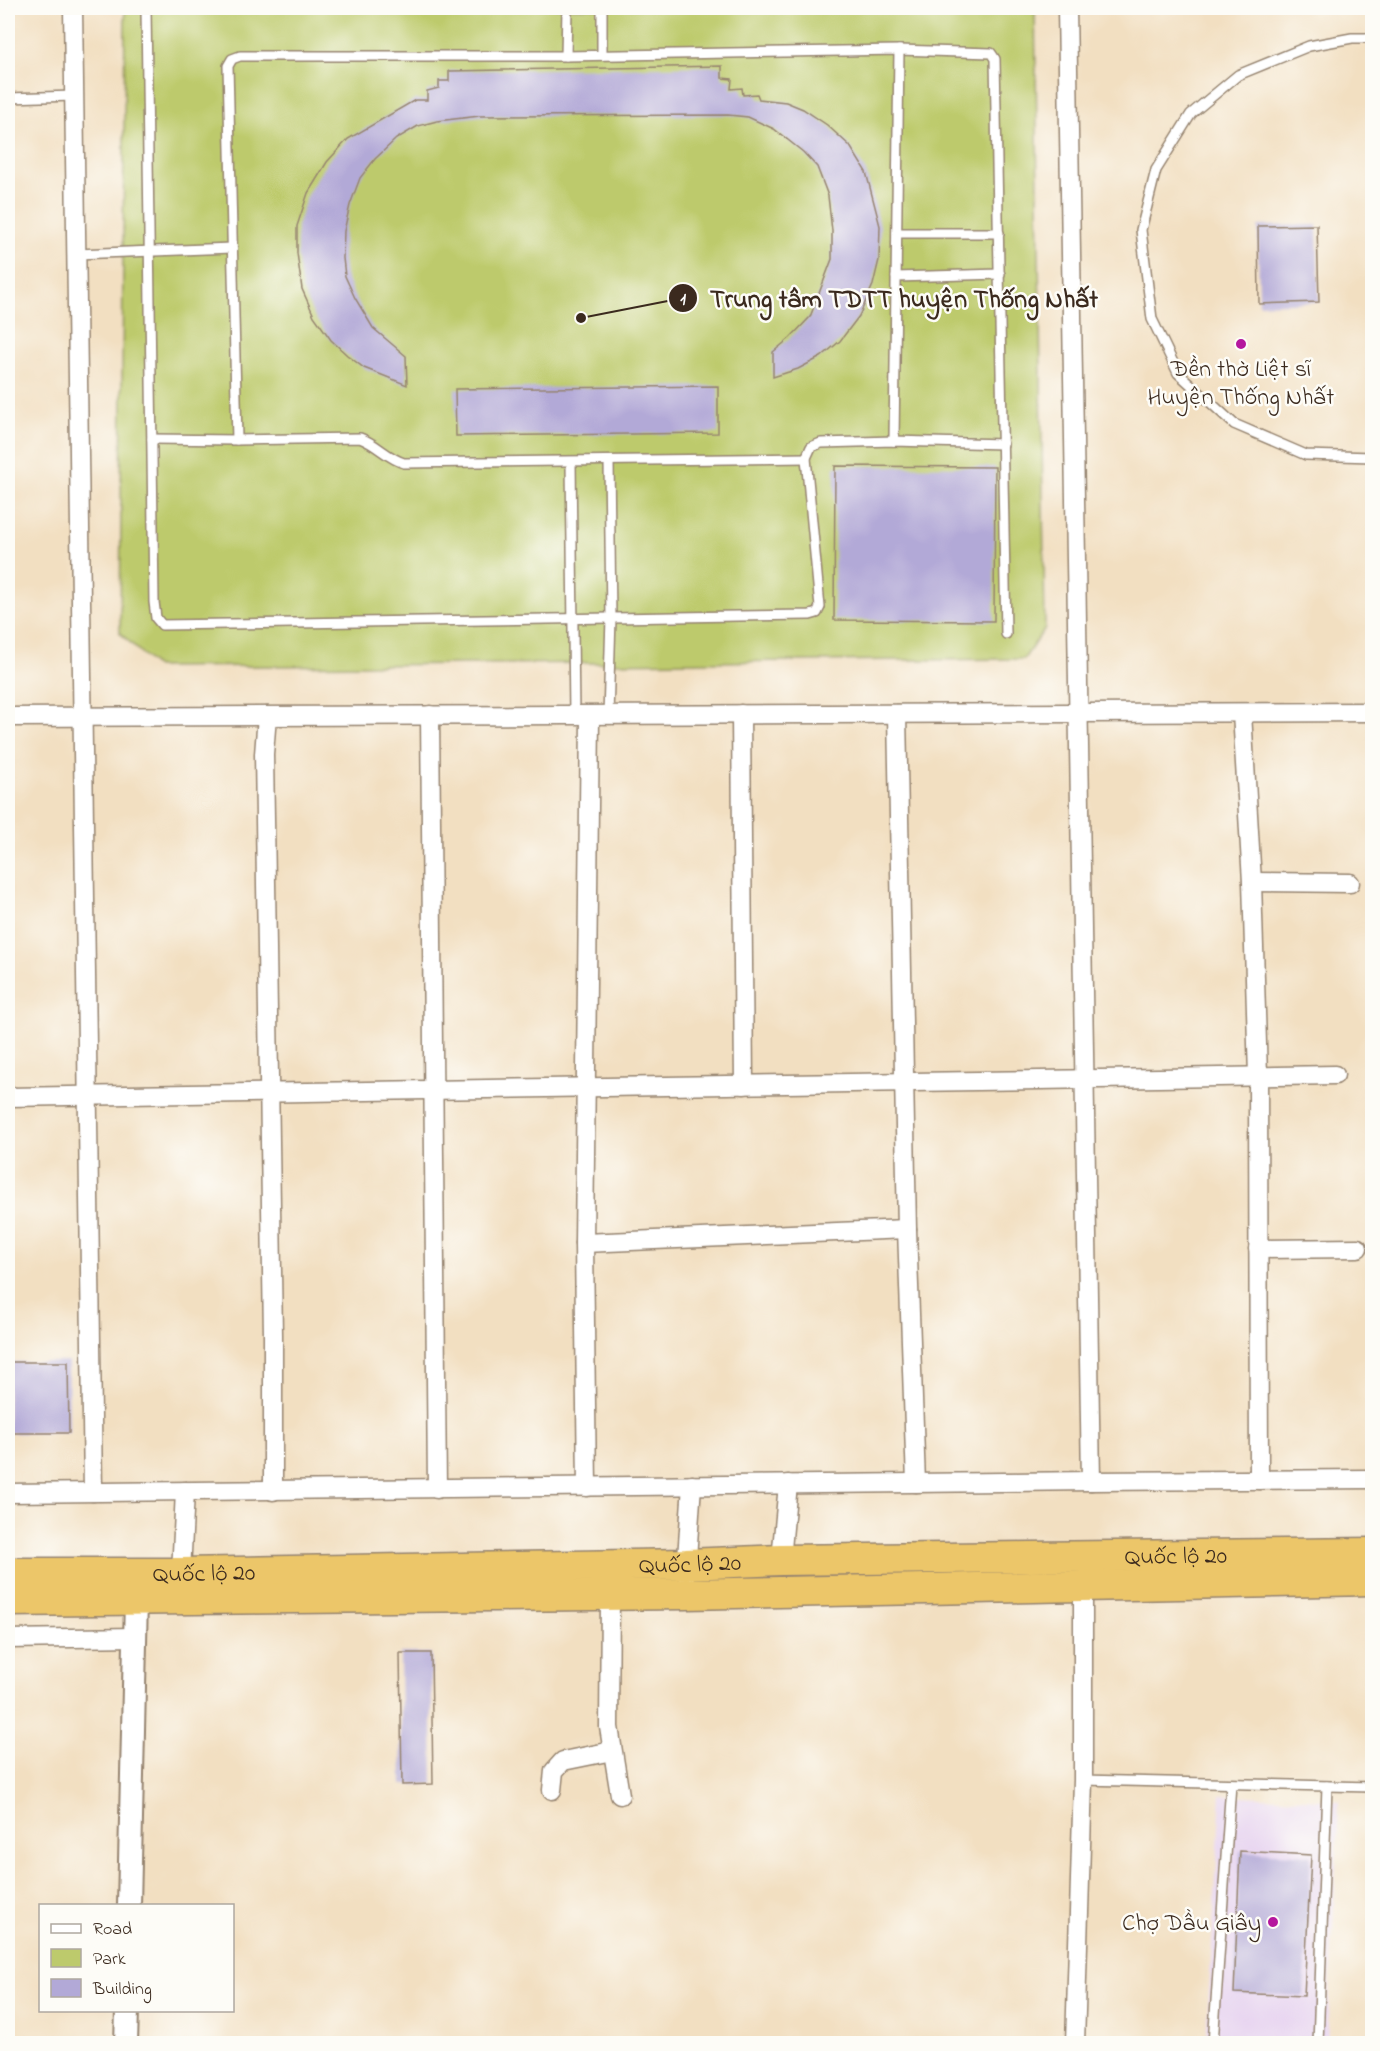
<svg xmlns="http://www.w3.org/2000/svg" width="1380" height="2051" font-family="'Indie Flower',sans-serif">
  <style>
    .built { fill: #e6d2f0 }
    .green { fill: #bdca6c; stroke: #7c7a45; stroke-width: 1.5 }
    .building { fill: #b2a9d7 }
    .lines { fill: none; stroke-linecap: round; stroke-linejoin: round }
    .service-casing { stroke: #968470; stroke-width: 12 }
    .minor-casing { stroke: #968470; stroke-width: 21 }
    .tertiary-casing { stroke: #968470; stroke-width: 26 }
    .trunk-casing { stroke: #968470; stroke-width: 33 }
    .service { stroke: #fff; stroke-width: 9 }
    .minor { stroke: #fff; stroke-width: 18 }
    .tertiary { stroke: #fff; stroke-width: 22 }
    .trunk { stroke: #ecc669; stroke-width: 30 }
    .poi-dot { fill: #b5179e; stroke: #fdfcf7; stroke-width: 2 }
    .labels { text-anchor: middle; stroke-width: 5; stroke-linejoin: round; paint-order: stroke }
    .poi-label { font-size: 24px; fill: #3b2a1e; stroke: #fdfcf7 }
    .street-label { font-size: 24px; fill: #3b2a1e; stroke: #fdfcf7 }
    .leader { fill: none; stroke: #3b2a1e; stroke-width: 2 }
    .callout-dot { fill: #3b2a1e; stroke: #fdfcf7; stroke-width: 2 }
    .mark-label { font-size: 18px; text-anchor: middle; font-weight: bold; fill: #fff }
    .callout-label { font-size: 26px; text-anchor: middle; font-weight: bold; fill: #3b2a1e; stroke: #fdfcf7; stroke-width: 5; stroke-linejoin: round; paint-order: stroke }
  </style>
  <rect width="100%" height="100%" fill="#fdfcf7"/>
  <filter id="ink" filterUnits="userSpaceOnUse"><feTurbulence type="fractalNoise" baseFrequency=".0167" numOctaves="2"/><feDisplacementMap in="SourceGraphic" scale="12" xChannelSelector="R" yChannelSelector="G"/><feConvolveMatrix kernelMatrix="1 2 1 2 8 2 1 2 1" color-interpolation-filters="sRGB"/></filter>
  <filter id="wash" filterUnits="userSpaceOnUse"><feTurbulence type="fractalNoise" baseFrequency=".008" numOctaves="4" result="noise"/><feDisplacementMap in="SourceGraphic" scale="24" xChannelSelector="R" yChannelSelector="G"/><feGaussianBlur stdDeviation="1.35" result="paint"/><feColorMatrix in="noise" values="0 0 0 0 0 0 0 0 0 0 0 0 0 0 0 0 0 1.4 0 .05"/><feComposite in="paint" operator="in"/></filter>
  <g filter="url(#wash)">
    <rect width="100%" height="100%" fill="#f2dfc1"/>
    <polygon class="built" points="1221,1795 1339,1801 1327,2043 1206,2044"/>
    <polygon class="green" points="125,8 1035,8 1045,628 1024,659 156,667 120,633"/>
    <g id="blocks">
      <g class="building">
        <polygon points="722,66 722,78 732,79 731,89 742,88 743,95 757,94 759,99 786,102 803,109 827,125 850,146 866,172 880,226 879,260 873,285 859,316 840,341 821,357 798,369 773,377 773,352 790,338 810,317 832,259 832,231 828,196 817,167 803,152 774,129 748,117 728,115 480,116 437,121 418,126 396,139 375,159 360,178 350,205 344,231 343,258 345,276 355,298 373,328 406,356 407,385 364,368 347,355 331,340 314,316 302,289 297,253 297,226 308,193 327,162 348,139 415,100 427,100 427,91 439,88 439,81 449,81 449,71"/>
        <polygon points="1317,225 1319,302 1259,304 1258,226"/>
        <polygon points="718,386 718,433 456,436 455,389"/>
        <polygon points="835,466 995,467 994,621 834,620"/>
        <polygon points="8,1362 68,1362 69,1433 8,1433"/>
        <polygon points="400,1653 431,1653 433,1784 402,1785"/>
        <polygon points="1240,1851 1311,1855 1304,1996 1234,1993"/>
      </g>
    </g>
  </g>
  <g filter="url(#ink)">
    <use href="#blocks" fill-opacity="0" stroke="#968470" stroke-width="1.5"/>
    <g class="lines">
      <defs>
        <g id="service">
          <polyline points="146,8 154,602 156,618 162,625 810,615 817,613 820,607 806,458 811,447 821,443 894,441 1003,444"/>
          <polyline points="1372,38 1352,38 1309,46 1238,75 1191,114 1156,170 1141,230 1152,319 1178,373 1234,424 1306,455 1372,457"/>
          <polyline points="602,55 602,8"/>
          <polyline points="566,56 567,8"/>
          <polyline points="8,98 74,96"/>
          <polyline points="897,233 999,233"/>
          <polyline points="76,254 232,248"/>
          <polyline points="896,277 1000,274"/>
          <path d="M 152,439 L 237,440 L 360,438 C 377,444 387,458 404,463 L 806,458"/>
          <polyline points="237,440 228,66 232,59 240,56 566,56 899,50 991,53 995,59 1006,634"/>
          <polyline points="894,441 899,50"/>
          <polyline points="571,462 574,715"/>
          <polyline points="608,715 611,618 609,461"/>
          <polyline points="1083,1780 1371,1787"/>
          <polyline points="1213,2044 1231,1784"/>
          <polyline points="1318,2044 1327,1786"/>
        </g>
        <g id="minor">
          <polyline points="73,8 93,1492"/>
          <polyline points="1067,8 1091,1481"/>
          <polyline points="1242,713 1252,882 1258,1076 1259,1480"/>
          <polyline points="741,714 744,1085"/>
          <polyline points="897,714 907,1229 916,1483"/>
          <polyline points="430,715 437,1489"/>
          <polyline points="267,716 264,754 273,1335 273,1491"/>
          <polyline points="8,717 1372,712"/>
          <polyline points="1252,882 1350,883"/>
          <polyline points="8,1097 1335,1075"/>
          <polyline points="584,1243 907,1229"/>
          <polyline points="1258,1249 1358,1248"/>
          <polyline points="587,1487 584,1243 590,719"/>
          <polyline points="8,1493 1091,1481 1372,1479"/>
          <polyline points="781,1560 788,1484"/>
          <polyline points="181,1573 185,1491"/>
          <polyline points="686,1573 692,1485"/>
          <polyline points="610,1595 609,1727 620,1795"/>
          <polyline points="8,1639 135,1637"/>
          <polyline points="552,1790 554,1771 563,1761 612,1751"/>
          <polyline points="1075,2044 1083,1780 1083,1585"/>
        </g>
        <g id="tertiary">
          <polyline points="129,1906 136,1599"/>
          <polyline points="126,2044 127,2010"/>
        </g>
        <g id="trunk">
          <path id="s1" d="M 8,1573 L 181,1573 L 686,1564 L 781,1560 L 1372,1553"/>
          <polyline points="8,1601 687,1594 1372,1580"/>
        </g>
      </defs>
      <use href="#service" class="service-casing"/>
      <use href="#minor" class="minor-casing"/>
      <use href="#tertiary" class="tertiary-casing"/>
      <use href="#trunk" class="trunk-casing"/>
      <use href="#service" class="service"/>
      <use href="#minor" class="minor"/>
      <use href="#tertiary" class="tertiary"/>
      <use href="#trunk" class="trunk"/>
    </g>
  </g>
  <g class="poi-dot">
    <circle cx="1241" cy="344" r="6"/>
    <circle cx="1273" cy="1922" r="6"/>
  </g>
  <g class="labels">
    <g class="poi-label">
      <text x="1241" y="376">Đền thờ Liệt sĩ<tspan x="1241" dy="28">Huyện Thống Nhất</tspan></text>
      <text x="1261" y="1930" text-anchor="end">Chợ Dầu Giây</text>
    </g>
    <g class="street-label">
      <text dy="8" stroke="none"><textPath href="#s1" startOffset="1168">Quốc lộ 20</textPath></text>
      <text dy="8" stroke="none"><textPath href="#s1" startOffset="682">Quốc lộ 20</textPath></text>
      <text dy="8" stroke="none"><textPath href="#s1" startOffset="196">Quốc lộ 20</textPath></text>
    </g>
  </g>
  <path class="leader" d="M581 318L683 298"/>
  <g class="callout-dot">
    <circle cx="581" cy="318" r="6"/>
    <circle cx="683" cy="298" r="15"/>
  </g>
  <g class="mark-label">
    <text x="683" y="304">1</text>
  </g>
  <g class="callout-label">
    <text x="904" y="307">Trung tâm TDTT huyện Thống Nhất</text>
  </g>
  <rect width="1380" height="2051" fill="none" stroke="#fdfcf7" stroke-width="30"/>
  <rect x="39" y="1904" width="195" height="108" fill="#fdfcf7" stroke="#afa8a0" stroke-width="1.5"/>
  <rect x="51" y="1924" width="30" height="9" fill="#ffffff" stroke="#afa8a0" stroke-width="1.5"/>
  <text x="93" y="1934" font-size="18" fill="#3b2a1e">Road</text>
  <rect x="51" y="1949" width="30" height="18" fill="#bdca6c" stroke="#afa8a0" stroke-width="1.5"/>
  <text x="93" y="1964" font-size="18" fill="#3b2a1e">Park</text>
  <rect x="51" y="1979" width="30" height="18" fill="#b2a9d7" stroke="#afa8a0" stroke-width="1.5"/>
  <text x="93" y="1994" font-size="18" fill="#3b2a1e">Building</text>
</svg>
